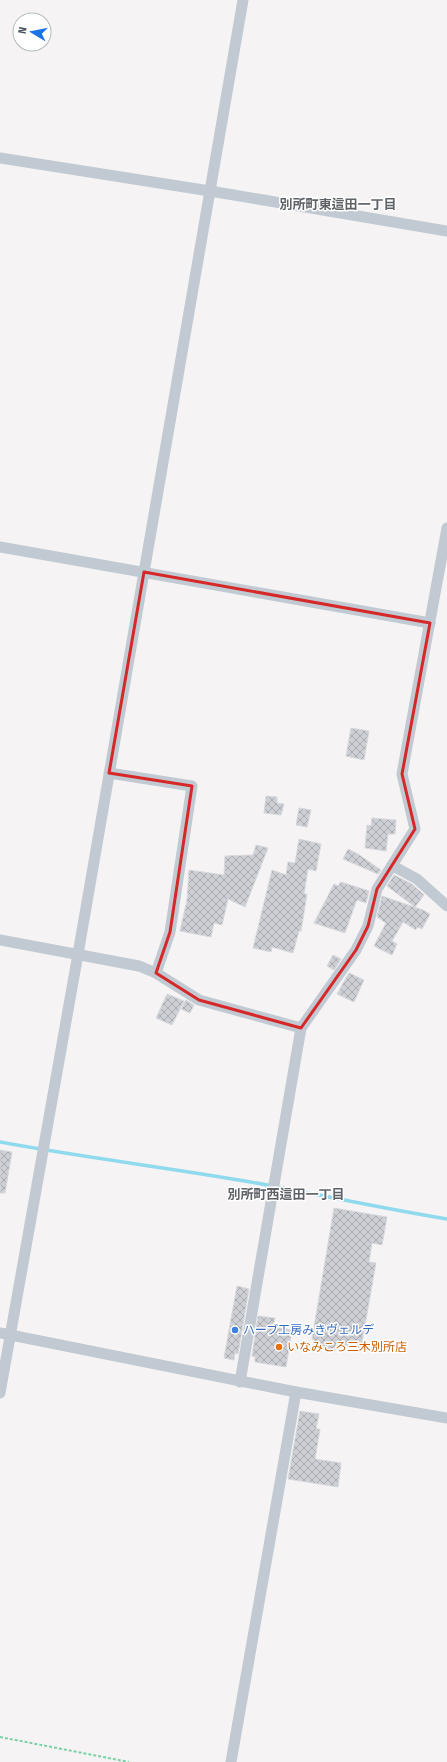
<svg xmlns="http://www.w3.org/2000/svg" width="447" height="1762" font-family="'Fira Sans Condensed','Noto Sans JP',sans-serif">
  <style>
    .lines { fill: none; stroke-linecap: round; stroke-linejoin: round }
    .stream { stroke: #90daee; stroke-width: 3.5 }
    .building { fill: url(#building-cross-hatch); stroke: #d7d9de }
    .path { stroke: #7ad0a6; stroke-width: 2; stroke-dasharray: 3 2; stroke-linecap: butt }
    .street { stroke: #c1cad2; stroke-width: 11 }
    .marked { fill: none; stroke: #d62828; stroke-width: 3; stroke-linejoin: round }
    .shop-dot { fill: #3f7fe0; stroke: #fff; stroke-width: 1.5 }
    .food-dot { fill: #e8710a; stroke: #fff; stroke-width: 1.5 }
    .labels { text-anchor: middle; stroke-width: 3; stroke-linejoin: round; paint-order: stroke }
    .shop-label { font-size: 12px; fill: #366cbe; stroke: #fff; text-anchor: start }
    .food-label { font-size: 12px; fill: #c56008; stroke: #fff; text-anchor: start }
    .neighbourhood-label { font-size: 13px; font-weight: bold; fill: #5f6368; stroke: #fff }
  </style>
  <defs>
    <pattern id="building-cross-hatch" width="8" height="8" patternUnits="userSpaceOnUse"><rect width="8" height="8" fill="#cdcfd5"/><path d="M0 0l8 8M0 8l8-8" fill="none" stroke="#a8abb0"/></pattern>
  </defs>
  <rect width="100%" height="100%" fill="#f5f3f3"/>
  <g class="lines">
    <path class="stream" d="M 0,1142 C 81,1157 163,1167 245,1181 C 312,1193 379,1208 447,1219"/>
  </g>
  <g class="building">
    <polygon points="351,728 369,731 364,760 346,756"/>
    <polygon points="266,796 277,797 277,803 284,804 281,815 264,813"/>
    <polygon points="299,808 311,810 307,827 296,825"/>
    <polygon points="372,818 396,820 395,834 388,834 386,851 365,848 367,825 371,826"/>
    <polygon points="299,839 321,844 316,871 308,869 304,894 307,894 301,931 299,931 293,953 272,947 271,952 253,948 272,870 286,875 288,862 295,863"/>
    <polygon points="256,845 268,848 245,907 228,899 222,925 214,923 211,937 180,931 187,900 189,870 224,875 225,856 253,855"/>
    <polygon points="348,849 358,854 381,870 378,874 343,859"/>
    <polygon points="394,875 412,884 424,895 415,907 387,886"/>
    <polygon points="341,882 369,891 366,903 357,900 356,902 345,933 314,923 334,884 338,886"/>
    <polygon points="382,896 423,910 430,914 422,929 417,927 416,930 403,922 392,941 397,944 392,955 374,946 386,923 377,917"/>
    <polygon points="333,955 341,959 334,970 327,966"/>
    <polygon points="349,973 364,980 354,1002 337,994"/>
    <polygon points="167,994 184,1001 172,1025 156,1018"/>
    <polygon points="186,1000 194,1005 190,1013 181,1009"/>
    <polygon points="0,1150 12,1152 5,1193 0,1193"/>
    <polygon points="334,1208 387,1217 382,1245 372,1243 369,1262 376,1263 361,1348 336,1344 335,1351 313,1348 314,1340 312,1339"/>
    <polygon points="237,1286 249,1289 238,1354 235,1353 234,1360 224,1358"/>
    <polygon points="258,1316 275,1318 273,1327 292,1330 286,1367 255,1362 255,1357 252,1356"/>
    <polygon points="300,1411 319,1414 316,1429 320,1429 315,1459 341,1463 338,1487 288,1479"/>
  </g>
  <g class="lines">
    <polyline class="path" points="0,1737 129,1762"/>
    <g class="street">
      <polyline points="0,158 210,191 447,231"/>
      <polyline points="0,547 430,623"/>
      <polyline points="109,773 192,786 170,932 156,973"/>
      <polyline points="393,866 417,879 447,906"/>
      <polyline points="0,940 139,966 156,973 199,1000 301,1028"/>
      <polyline points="0,1333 296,1392 447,1418"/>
      <polyline points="240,1382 301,1028 356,950 368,926 377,889 415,829 402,774 447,528"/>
      <polyline points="0,1393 78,954 243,0"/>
      <polyline points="231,1762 296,1392"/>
    </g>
  </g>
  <path class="marked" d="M 144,572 L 430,623 L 402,774 L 415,829 L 377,889 L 368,926 L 356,950 L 301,1028 L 199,1000 L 156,973 L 170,932 L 192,786 L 109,773 Z"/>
  <circle class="shop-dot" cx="235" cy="1330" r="4"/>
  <circle class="food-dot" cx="279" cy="1347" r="4"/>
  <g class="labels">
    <g class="shop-label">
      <text x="243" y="1334">ハーブ工房みきヴェルデ</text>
    </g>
    <g class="food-label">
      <text x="287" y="1351">いなみころ三木別所店</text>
    </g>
    <g class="neighbourhood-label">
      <text x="338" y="209">別所町東這田一丁目</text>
      <text x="286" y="1199">別所町西這田一丁目</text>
    </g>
  </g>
  <g transform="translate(32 32) rotate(280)"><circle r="19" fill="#ffffff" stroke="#b7bbc0"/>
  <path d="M0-3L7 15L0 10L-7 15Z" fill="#1a73e8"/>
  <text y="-6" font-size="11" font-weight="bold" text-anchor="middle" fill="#4a5661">N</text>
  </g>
</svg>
